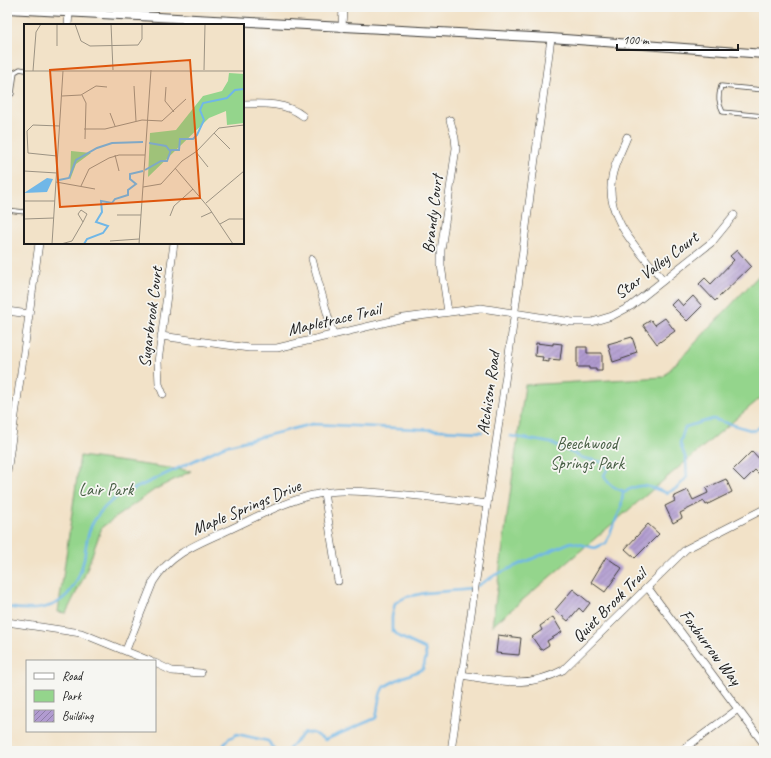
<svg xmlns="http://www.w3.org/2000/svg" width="771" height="758" font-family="Caveat,sans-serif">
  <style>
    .green { fill: #94d58c; stroke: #587854 }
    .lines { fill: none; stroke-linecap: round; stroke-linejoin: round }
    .stream { stroke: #70b7e7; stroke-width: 2.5 }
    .building { fill: url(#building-hatch) }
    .service-casing { stroke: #3c3a36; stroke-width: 5 }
    .minor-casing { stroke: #3c3a36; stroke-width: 8 }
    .tertiary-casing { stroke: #3c3a36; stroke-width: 10 }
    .service { stroke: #fff; stroke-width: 3.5 }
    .minor { stroke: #fff; stroke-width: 7 }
    .tertiary { stroke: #fff; stroke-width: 8 }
    .labels { text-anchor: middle; stroke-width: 3.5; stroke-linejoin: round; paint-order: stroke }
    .street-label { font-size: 17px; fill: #1c1c1c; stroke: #f6f6f2 }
    .park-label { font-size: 17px; fill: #465d43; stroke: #f6f6f2 }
    .inset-river { fill: none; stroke: #70b7e7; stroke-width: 2 }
    .inset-road { fill: none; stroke: #9c9383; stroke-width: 1 }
    .view { fill: #de560d; fill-opacity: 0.15; stroke: #de560d; stroke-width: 2 }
    .inset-edge { fill: none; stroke: #1c1c1c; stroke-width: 2 }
  </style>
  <defs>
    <pattern id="building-hatch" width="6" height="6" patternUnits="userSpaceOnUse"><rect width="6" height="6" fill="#b19bd0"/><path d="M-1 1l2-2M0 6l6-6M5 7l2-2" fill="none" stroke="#8f7ea8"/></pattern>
  </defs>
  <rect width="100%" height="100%" fill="#f6f6f2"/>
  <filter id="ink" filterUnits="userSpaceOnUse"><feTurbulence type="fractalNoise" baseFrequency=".025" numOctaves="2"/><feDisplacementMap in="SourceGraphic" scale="8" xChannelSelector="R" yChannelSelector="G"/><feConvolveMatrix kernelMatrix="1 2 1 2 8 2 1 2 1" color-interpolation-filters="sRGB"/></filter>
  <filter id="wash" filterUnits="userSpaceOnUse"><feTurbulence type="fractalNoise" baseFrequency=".012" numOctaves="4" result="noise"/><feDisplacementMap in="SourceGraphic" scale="16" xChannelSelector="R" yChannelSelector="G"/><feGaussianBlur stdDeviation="0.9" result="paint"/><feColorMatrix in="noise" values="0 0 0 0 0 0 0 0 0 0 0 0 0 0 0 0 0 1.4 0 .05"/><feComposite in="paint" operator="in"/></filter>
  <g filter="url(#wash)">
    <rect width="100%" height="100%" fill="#f2e2c8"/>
    <g class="green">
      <polygon points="764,270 764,395 492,626 525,385 663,377"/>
      <polygon points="80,456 191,471 154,490 102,527 84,577 66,613 58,612"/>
    </g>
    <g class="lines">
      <g class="stream">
        <path d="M 510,436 L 551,443 L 583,458 L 602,462 L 608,468 L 604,475 C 609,486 614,488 626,492"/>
        <path d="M 477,586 L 495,575 L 571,542 L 595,548 L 606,543 L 621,508 L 623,493 C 642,481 647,486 667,493 L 677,488 L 687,477 L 686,459 L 680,443 L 685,427 L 713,419 L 754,431 L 764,424"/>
        <path d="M 7,607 C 49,615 74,603 84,559 C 86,546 87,532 94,521 C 100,511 107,504 117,497 L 225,446 L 312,424 L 482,432"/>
        <polyline points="223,751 222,748 228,739 237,734 268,741 276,751"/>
        <path d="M 287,751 L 304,733 L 313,733 L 325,740 L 376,718 C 378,710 378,697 382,690 C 386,682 413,674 423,669 L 426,657 L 425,649 L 400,637 L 392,630 L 392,617 L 395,603 L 406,597 L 425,593 L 473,589"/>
      </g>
    </g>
    <g id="blocks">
      <g class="building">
        <polygon points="737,250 751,266 715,301 699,284 705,278 711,284 734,260 730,256"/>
        <polygon points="693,296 702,306 687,321 671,305 677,299 683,306"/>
        <polygon points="665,318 675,331 657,344 643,325 651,320 655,325"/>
        <polygon points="632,337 637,352 631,354 631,356 613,362 608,344"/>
        <polygon points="536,343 553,345 553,343 562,344 560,360 549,359 549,362 542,361 543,357 535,356"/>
        <polygon points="577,347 587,347 587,353 602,353 602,371 596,371 596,369 589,369 589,367 577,367"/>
        <polygon points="752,451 764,464 764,470 760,475 755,470 744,481 733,470"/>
        <polygon points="726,479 732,492 706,505 704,501 680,513 682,518 673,523 665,506 675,501 673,497 688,490 693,500 708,493 706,488"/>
        <polygon points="648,524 659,534 635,558 625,549"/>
        <polygon points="606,557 622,568 605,592 591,582"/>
        <polygon points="573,589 590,603 583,612 579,608 568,621 555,610"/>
        <polygon points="553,617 562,632 547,641 549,645 541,650 532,637 542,630 540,626"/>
        <polygon points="498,635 521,638 519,655 496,653"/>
      </g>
    </g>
  </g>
  <g filter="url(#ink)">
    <use href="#blocks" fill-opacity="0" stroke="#3c3a36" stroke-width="1"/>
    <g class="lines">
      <defs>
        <g id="service">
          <path d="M 764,90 L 721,86 C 718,96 718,103 723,112 L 764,116"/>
          <polyline points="12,94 15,72 20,69 25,70"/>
          <polyline points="7,210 25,212"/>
        </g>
        <g id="minor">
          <polyline points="68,25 69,13"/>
          <polyline points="342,28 343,7"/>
          <path d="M 243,104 C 263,103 287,103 303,116"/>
          <path d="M 627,137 C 622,150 614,164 612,177 C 604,219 640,251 663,280"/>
          <polyline points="312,259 333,334"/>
          <polyline points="7,311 29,314"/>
          <polyline points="448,312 441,265 441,250 456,148 455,138 450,120"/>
          <polyline points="161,336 249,348 277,348 404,318 481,308 572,322 592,322 612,316 631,306 712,242 734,215"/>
          <polyline points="163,394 159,384 158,362 174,243"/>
          <polyline points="7,473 39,243"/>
          <polyline points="324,493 338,581"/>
          <polyline points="648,588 764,744"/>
          <polyline points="7,622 81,633 150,661"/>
          <path d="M 126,650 L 153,582 C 170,554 197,544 226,531 C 255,518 286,500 318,494 C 335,490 352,491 369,492 C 409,494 448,499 487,504"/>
          <polyline points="155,663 172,671 201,673"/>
          <path d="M 462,675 C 500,681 527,689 563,670 L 686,549 L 764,509"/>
          <polyline points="451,751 511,340 551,38"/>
          <polyline points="681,751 738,709"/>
        </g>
        <polyline id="tertiary" points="7,9 551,38 764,54"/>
      </defs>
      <use href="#service" class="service-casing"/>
      <use href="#minor" class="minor-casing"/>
      <use href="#tertiary" class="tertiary-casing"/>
      <use href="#service" class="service"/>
      <use href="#minor" class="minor"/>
      <use href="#tertiary" class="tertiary"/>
    </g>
  </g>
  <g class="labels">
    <g class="street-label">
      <text transform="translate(432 214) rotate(-83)" y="6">Brandy Court</text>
      <text transform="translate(656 265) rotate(-37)" y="6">Star Valley Court</text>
      <text transform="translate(150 317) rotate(-83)" y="6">Sugarbrook Court</text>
      <text transform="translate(334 319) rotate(-13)" y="6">Mapletrace Trail</text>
      <text transform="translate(488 393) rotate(-82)" y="6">Atchison Road</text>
      <text transform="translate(246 507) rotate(-23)" y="6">Maple Springs Drive</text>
      <text transform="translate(609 605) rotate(-45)" y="6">Quiet Brook Trail</text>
      <text transform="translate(711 647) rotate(53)" y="6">Foxburrow Way</text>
    </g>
    <g class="park-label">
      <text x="587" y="449">Beechwood<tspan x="587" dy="20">Springs Park</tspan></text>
      <text x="106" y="495">Lair Park</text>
    </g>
  </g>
  <g transform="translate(24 24)">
    <rect width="220" height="220" fill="#f2e2c8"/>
    <path d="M 205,49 L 220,50 L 220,99 L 203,101 L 202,87 L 185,94 L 124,153 L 126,109 L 152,106 L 179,72 L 198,67 L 204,57 ZM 47,127 L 67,129 L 52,140 L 46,156 Z" fill="#94d58c"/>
    <path d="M 23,154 L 29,155 L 23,168 L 0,169 Z" fill="#70b7e7"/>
    <path class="inset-river" d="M 125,119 L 142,122 L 146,127M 121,146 L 137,137 L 143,137 L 147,126 L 155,126 L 156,115 L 169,115 L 173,111 L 180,96 L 176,86 L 179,79 L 203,74 L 211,66 L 220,65M 35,156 L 45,154 L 52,136 L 73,124 L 88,119 L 119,118M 60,220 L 63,215 L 79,209 L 84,202 L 72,198 L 78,188 L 77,177 L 88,179 L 91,175 L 104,171 L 104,166 L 112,160 L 106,155 L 106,150 L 119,147"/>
    <path class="inset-road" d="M 33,0 L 33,22M 51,0 L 57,17 L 66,22 L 114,21 L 118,15 L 118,0M 87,0 L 89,46M 180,46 L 181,0M 0,47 L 220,47M 9,47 L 12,8 L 17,0M 110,62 L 112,97M 142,63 L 141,77 L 150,88M 58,71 L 62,79 L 61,115M 38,72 L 57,71 L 72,62 L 83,63M 86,89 L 91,102M 60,105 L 81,105 L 118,96 L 138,97 L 162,75M 190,109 L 206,125M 172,128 L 184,143M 91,131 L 95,147M 33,132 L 4,129 L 3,107 L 9,101 L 36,102M 151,144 L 185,184 L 209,220M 0,147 L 33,149M 32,158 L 71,165M 57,162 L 65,145 L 85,134 L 95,131 L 121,131M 119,163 L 137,160 L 158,137 L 173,127 L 195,104 L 220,101M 0,177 L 31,177M 182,179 L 220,147M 57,186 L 63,190 L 59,198 L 54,190 ZM 93,191 L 117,191M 146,192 L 150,182 L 169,165M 177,193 L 188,188M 0,195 L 30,194M 196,200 L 205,195 L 220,195M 86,217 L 115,215M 28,220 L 39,47M 37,220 L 48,217 L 59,198M 115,220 L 127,46"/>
    <path class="view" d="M 166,36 L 176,174 L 36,183 L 26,46 Z"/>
    <rect width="220" height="220" class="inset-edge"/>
  </g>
  <rect width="771" height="758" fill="none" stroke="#f6f6f2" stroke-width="24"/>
  <rect x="26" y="660" width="130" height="72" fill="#f6f6f2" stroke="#9f9f9c"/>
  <rect x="34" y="673" width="20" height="6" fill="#ffffff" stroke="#9f9f9c"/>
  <text x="62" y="680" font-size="12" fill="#1c1c1c">Road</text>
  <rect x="34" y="690" width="20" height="12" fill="#94d58c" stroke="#9f9f9c"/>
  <text x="62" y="700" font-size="12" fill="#1c1c1c">Park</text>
  <rect x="34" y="710" width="20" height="12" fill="url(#building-hatch)" stroke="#9f9f9c"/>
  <text x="62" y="720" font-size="12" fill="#1c1c1c">Building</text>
  <path d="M617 44v6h121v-6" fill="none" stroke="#1c1c1c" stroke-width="2"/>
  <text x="623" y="44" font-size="12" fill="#1c1c1c" stroke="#f6f6f2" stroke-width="3" paint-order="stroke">100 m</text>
</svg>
